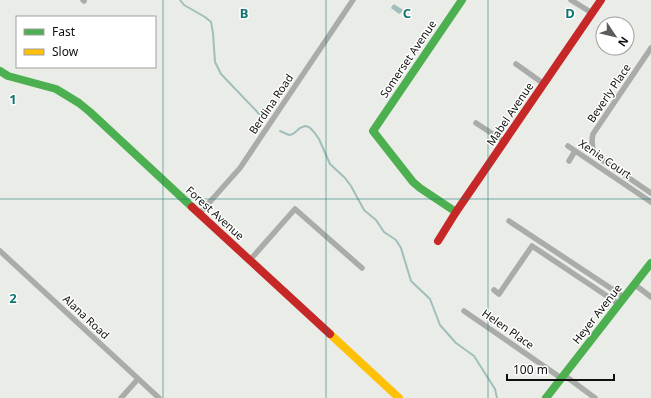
<svg xmlns="http://www.w3.org/2000/svg" width="651" height="398" font-family="'Noto Sans',sans-serif">
  <style>
    .water { fill: #a0bfbb }
    .lines { fill: none; stroke-linecap: round; stroke-linejoin: round }
    .stream { stroke: #a0bfbb; stroke-width: 2 }
    .street { stroke: #a9aca9; stroke-width: 5.5 }
    .fast { stroke: #4caf50; stroke-width: 8 }
    .slow { stroke: #ffc107; stroke-width: 8 }
    .jam { stroke: #c62828; stroke-width: 8 }
    .grid { fill: none; stroke: #0f766e; stroke-width: 1; stroke-opacity: 0.55 }
    .labels { text-anchor: middle; stroke-width: 3; stroke-linejoin: round; paint-order: stroke }
    .street-label { font-size: 11px; fill: #10100e; stroke: #fff }
    .grid-label { font-size: 13px; text-anchor: middle; font-weight: bold; fill: #0f766e; stroke: #fff; stroke-width: 3; stroke-linejoin: round; paint-order: stroke }
  </style>
  <rect width="100%" height="100%" fill="#eaece8"/>
  <polygon class="water" points="394,4 403,10 402,12 399,14 391,8 392,6"/>
  <g class="lines">
    <g class="stream">
      <polyline points="180,0 184,5 205,17 211,22 213,33 215,62 221,74 263,118"/>
      <polyline points="280,131 289,135 293,134 300,128 305,126 309,127 314,132 319,139 330,164 345,178 351,186 364,210 376,220 384,232 396,240 401,248 411,281 430,299 440,325 456,343 474,356 495,389 497,398"/>
    </g>
    <g class="street">
      <polyline points="83,0 84,1"/>
      <polyline points="571,0 592,13"/>
      <path d="M 651,48 L 593,134 C 591,142 592,148 595,155 L 651,193"/>
      <polyline points="516,64 544,84"/>
      <polyline points="476,123 505,142"/>
      <polyline points="568,146 651,202"/>
      <polyline points="569,161 575,151"/>
      <polyline points="200,213 240,168 353,0"/>
      <polyline points="509,221 624,297"/>
      <polyline points="0,251 159,398"/>
      <polyline points="250,260 295,209 362,268"/>
      <polyline points="634,284 651,297"/>
      <polyline points="494,290 499,294 532,246 619,304"/>
      <polyline points="464,311 561,378"/>
      <polyline points="564,375 595,398"/>
      <polyline points="121,398 138,379"/>
    </g>
    <g class="fast">
      <polyline points="0,71 8,76 56,89 79,103 90,112 192,207"/>
      <polyline points="456,212 420,188 413,182 373,131 462,0"/>
      <polyline points="546,398 651,263"/>
    </g>
    <polyline class="slow" points="330,334 399,398"/>
    <g class="jam">
      <polyline points="192,207 330,334"/>
      <polyline points="438,241 456,212 601,0"/>
    </g>
  </g>
  <path class="grid" d="M 163,0 L 163,398M 326,0 L 326,398M 488,0 L 488,398M 0,199 L 651,199"/>
  <g class="labels">
    <g class="street-label">
      <text transform="translate(408 59) rotate(-56)" y="4">Somerset Avenue</text>
      <text transform="translate(609 93) rotate(-56)" y="4">Beverly Place</text>
      <text transform="translate(271 104) rotate(-56)" y="4">Berdina Road</text>
      <text transform="translate(510 114) rotate(-56)" y="4">Mabel Avenue</text>
      <text transform="translate(605 159) rotate(34)" y="4">Xenie Court</text>
      <text transform="translate(215 213) rotate(42)" y="4">Forest Avenue</text>
      <text transform="translate(597 314) rotate(-52)" y="4">Heyer Avenue</text>
      <text transform="translate(86 317) rotate(43)" y="4">Alana Road</text>
      <text transform="translate(508 329) rotate(35)" y="4">Helen Place</text>
    </g>
  </g>
  <g class="grid-label">
    <text x="244" y="18">B</text>
    <text x="407" y="18">C</text>
    <text x="570" y="18">D</text>
    <text x="13" y="104">1</text>
    <text x="13" y="303">2</text>
  </g>
  <rect x="16" y="16" width="140" height="52" fill="#ffffff" stroke="#9f9f9f"/>
  <rect x="24" y="29" width="20" height="6" fill="#4caf50" stroke="#9f9f9f"/>
  <text x="52" y="36" font-size="12" fill="#10100e">Fast</text>
  <rect x="24" y="49" width="20" height="6" fill="#ffc107" stroke="#9f9f9f"/>
  <text x="52" y="56" font-size="12" fill="#10100e">Slow</text>
  <g transform="translate(615 36) rotate(125)"><circle r="19" fill="#ffffff" stroke="#9f9f9f"/>
  <path d="M0-3L7 15L0 10L-7 15Z" fill="#5c5d5a"/>
  <text y="-6" font-size="11" font-weight="bold" text-anchor="middle" fill="#10100e">N</text>
  </g>
  <path d="M507 374v6h107v-6" fill="none" stroke="#10100e" stroke-width="2"/>
  <text x="513" y="374" font-size="12" fill="#10100e" stroke="#ffffff" stroke-width="3" paint-order="stroke">100 m</text>
</svg>
